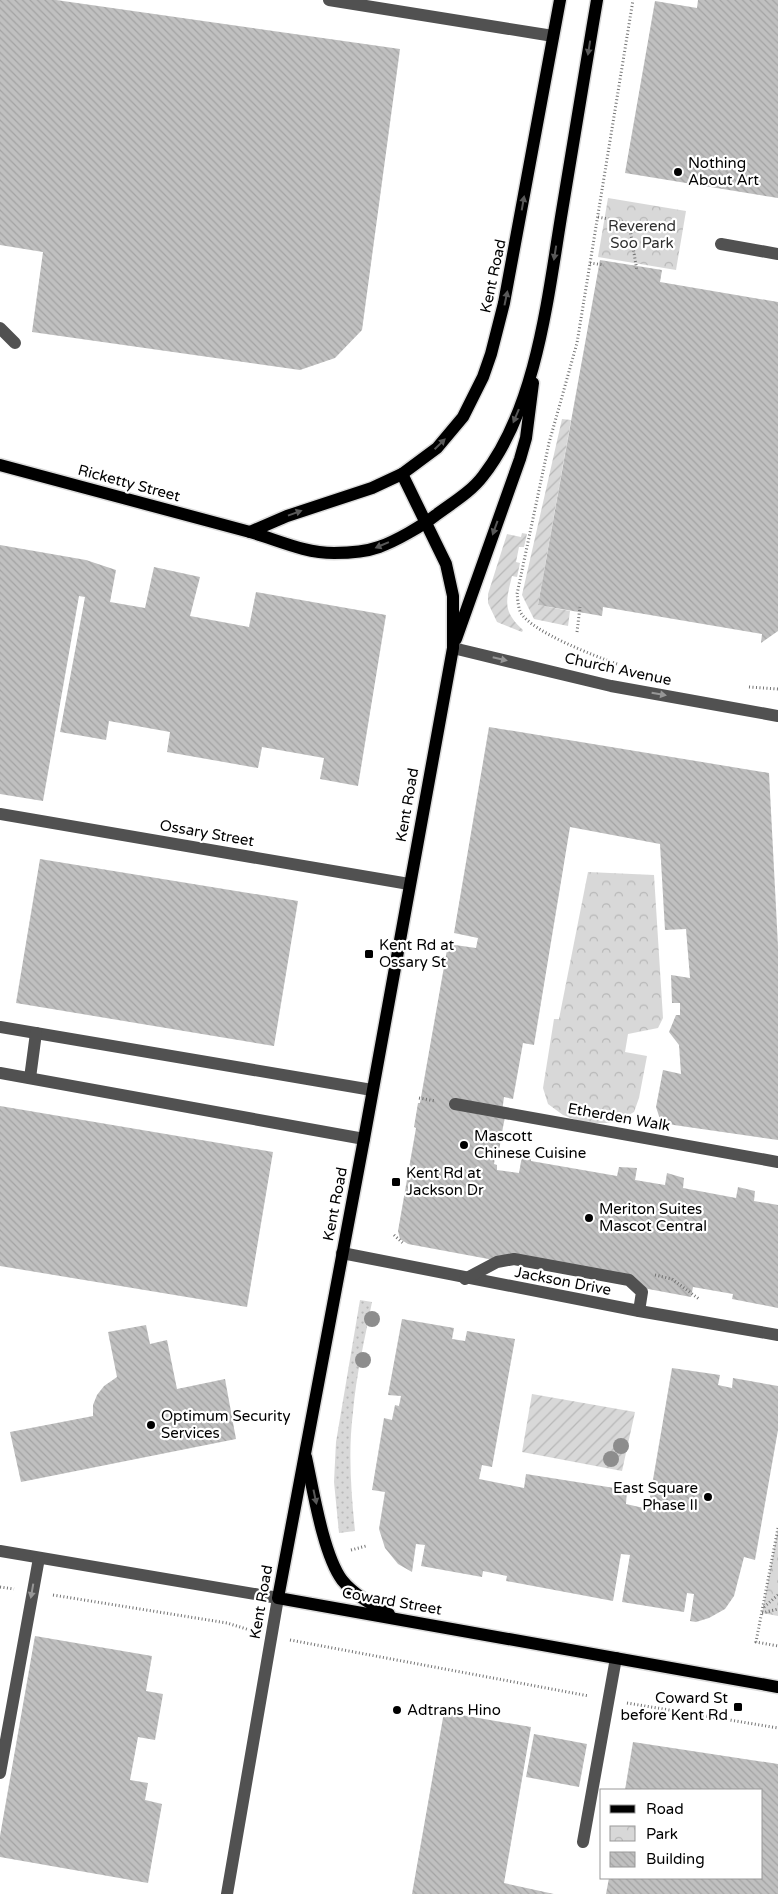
<svg xmlns="http://www.w3.org/2000/svg" width="778" height="1894" font-family="'Varela Round',sans-serif">
  <style>
    .grass { fill: url(#grass-dots) }
    .park { fill: url(#park-crowns) }
    .garden { fill: url(#garden-furrows) }
    .building { fill: url(#building-back-hatch) }
    .lines { fill: none; stroke-linecap: round; stroke-linejoin: round }
    .major-casing { stroke: #dbdbdb; stroke-width: 15 }
    .path { stroke: #737373; stroke-width: 3; stroke-dasharray: 1 2.5; stroke-linecap: butt }
    .minor { stroke: #515151; stroke-width: 12 }
    .major { stroke: #000; stroke-width: 12 }
    .tree { fill: #8d8d8d }
    .oneway { fill: #595959 }
    .oneway2 { fill: #979797 }
    .poi-dot { fill: #000; stroke: #fff; stroke-width: 2 }
    .labels { text-anchor: middle; stroke-width: 4.5; stroke-linejoin: round; paint-order: stroke }
    .poi-label { font-size: 15px; fill: #000; stroke: #fff; text-anchor: start }
    .park-label { font-size: 15px; fill: #2f2f2f; stroke: #fff }
    .street-label { font-size: 15px; fill: #000; stroke: #fff }
  </style>
  <defs>
    <pattern id="grass-dots" width="8" height="8" patternUnits="userSpaceOnUse" patternTransform="scale(1.25)"><rect width="8" height="8" fill="#d8d8d8"/><path d="M2 2h.1M6 6h.1" fill="none" stroke="#b8b8b8" stroke-width="1.8" stroke-linecap="round"/></pattern>
    <pattern id="park-crowns" width="20" height="18" patternUnits="userSpaceOnUse" patternTransform="scale(1.25)"><rect width="20" height="18" fill="#d8d8d8"/><path d="M2 6a3 3 0 1 1 6 0M12 15a3 3 0 1 1 6 0" fill="none" stroke="#b8b8b8"/></pattern>
    <pattern id="garden-furrows" width="10" height="10" patternUnits="userSpaceOnUse" patternTransform="scale(1.25)"><rect width="10" height="10" fill="#d8d8d8"/><path d="M-1 1l2-2M0 10L10 0M9 11l2-2" fill="none" stroke="#b8b8b8"/></pattern>
    <pattern id="building-back-hatch" width="6" height="6" patternUnits="userSpaceOnUse" patternTransform="scale(1.25)"><rect width="6" height="6" fill="#c0c0c0"/><path d="M-1 5l2 2M0 0l6 6M5-1l2 2" fill="none" stroke="#a3a3a3"/></pattern>
  </defs>
  <rect width="100%" height="100%" fill="#fff"/>
  <path class="grass" d="M 360,1300 L 372,1302 C 365,1338 356,1375 353,1412 C 348,1452 351,1491 355,1531 L 339,1533 L 334,1482 L 336,1442 Z"/>
  <g class="park">
    <polygon points="608,198 686,211 676,270 598,257"/>
    <polygon points="588,872 654,875 663,1018 658,1028 628,1034 625,1052 647,1056 639,1098 634,1112 614,1123 584,1123 563,1115 548,1104 543,1088 554,1019 559,1019"/>
    <polygon points="778,1528 778,1616 762,1613"/>
  </g>
  <g class="garden">
    <polygon points="562,419 571,420 538,605 570,611 568,626 534,619 522,595"/>
    <path d="M 522,533 L 527,534 L 524,547 L 519,547 L 516,562 L 520,563 L 517,577 L 512,576 C 506,601 502,611 523,630 L 522,632 L 497,622 L 488,603 L 488,594 L 507,534 L 521,537 Z"/>
    <polygon points="532,1394 635,1412 622,1471 522,1452"/>
  </g>
  <g class="building">
    <polygon points="0,0 56,0 400,49 362,330 335,358 300,370 32,332 43,252 0,245"/>
    <polygon points="698,0 778,0 778,198 625,173 655,1 697,8"/>
    <polygon points="600,260 662,270 660,282 778,302 778,631 761,643 762,634 603,607 602,616 538,605"/>
    <polygon points="0,545 86,560 116,570 110,602 145,608 154,567 200,577 190,616 249,627 256,592 386,615 358,786 320,779 324,758 262,747 258,768 167,752 170,732 109,721 106,740 60,732 85,597 79,596 43,801 0,794"/>
    <polygon points="489,727 769,773 778,946 778,1140 674,1125 666,1123 660,1119 656,1107 663,1070 681,1074 679,1045 669,1032 676,1015 680,1015 680,1003 672,1003 671,975 690,978 686,929 665,930 660,844 570,827 534,1045 523,1043 513,1099 504,1097 502,1112 506,1112 503,1127 499,1151 496,1151 494,1164 497,1165 497,1170 519,1173 522,1156 531,1158 531,1161 617,1176 619,1167 637,1168 635,1180 665,1185 667,1173 684,1178 683,1188 736,1198 738,1187 755,1191 754,1201 778,1205 778,1308 732,1299 733,1294 693,1287 691,1297 408,1244 400,1239 398,1231 416,1128 414,1127 418,1103 420,1103 448,944 476,948 478,938 454,933"/>
    <polygon points="40,859 298,901 274,1046 16,1003"/>
    <polygon points="0,1106 273,1152 247,1307 0,1266"/>
    <polygon points="402,1319 454,1328 452,1339 465,1341 467,1331 515,1339 492,1467 482,1465 479,1479 524,1488 526,1474 627,1490 626,1504 648,1509 672,1368 720,1375 718,1385 732,1388 733,1378 778,1386 778,1430 755,1560 744,1557 734,1596 725,1609 709,1618 696,1622 690,1621 694,1594 687,1593 684,1612 622,1602 630,1555 621,1554 613,1601 506,1581 507,1576 483,1571 482,1577 421,1566 425,1545 416,1544 412,1572 398,1564 385,1548 379,1529 385,1492 372,1490 384,1418 392,1420 395,1405 399,1406 401,1396 388,1395"/>
    <polygon points="146,1325 150,1344 167,1340 177,1389 225,1379 236,1439 21,1482 10,1432 93,1416 93,1405 97,1395 104,1386 117,1377 108,1332"/>
    <polygon points="35,1636 152,1656 146,1691 163,1694 155,1740 138,1737 130,1780 148,1783 145,1800 162,1804 148,1883 0,1857 0,1836"/>
    <polygon points="444,1712 531,1727 504,1883 554,1894 412,1894"/>
    <polygon points="534,1734 587,1744 579,1787 526,1777"/>
    <polygon points="633,1742 778,1764 778,1894 606,1894 609,1878 762,1878 762,1790 625,1790"/>
  </g>
  <g class="lines">
    <defs>
      <g id="major">
        <path d="M 0,465 C 83,488 167,509 250,532 C 278,540 304,553 334,553 C 348,553 365,552 379,547 C 396,541 422,526 436,515 C 452,503 471,492 483,476 C 537,407 548,295 562,211 C 574,140 585,70 597,0"/>
        <polyline points="402,474 446,564 453,596 453,648 364,1139 278,1598 778,1687"/>
        <polyline points="250,532 287,516 372,488 402,474 437,448 463,417 483,377 491,354 504,303 560,0"/>
        <polyline points="456,639 520,459 526,438 533,383"/>
        <path d="M 306,1457 C 313,1489 323,1554 342,1580 C 354,1595 373,1605 389,1614"/>
      </g>
    </defs>
    <use href="#major" class="major-casing"/>
    <g class="path">
      <polyline points="598,217 629,223 637,271"/>
      <polyline points="590,263 604,265"/>
      <polyline points="577,632 580,607"/>
      <path d="M 617,664 C 595,656 532,632 521,613 C 518,608 518,600 517,594 L 549,443 L 577,343 L 633,0"/>
      <polyline points="749,687 778,689"/>
      <polyline points="419,1098 435,1101"/>
      <polyline points="394,1235 404,1244"/>
      <polyline points="655,1275 672,1279 699,1299"/>
      <polyline points="778,1528 756,1642 778,1646"/>
      <polyline points="351,1550 366,1546"/>
      <polyline points="0,1587 14,1589"/>
      <polyline points="53,1595 227,1623 253,1631"/>
      <polyline points="764,1607 778,1595"/>
      <polyline points="762,1613 778,1609"/>
      <polyline points="290,1640 589,1696"/>
      <polyline points="627,1703 778,1728"/>
    </g>
    <g class="minor">
      <polyline points="329,0 553,36"/>
      <polyline points="721,244 778,254"/>
      <polyline points="0,328 15,343"/>
      <polyline points="453,648 611,686 778,716"/>
      <polyline points="0,814 409,884"/>
      <polyline points="0,1027 372,1090"/>
      <polyline points="0,1073 364,1139"/>
      <polyline points="30,1078 36,1033"/>
      <polyline points="455,1104 778,1162"/>
      <polyline points="342,1253 639,1311 778,1335"/>
      <polyline points="465,1279 497,1262 514,1259 629,1280 642,1292 639,1311"/>
      <polyline points="0,1551 278,1598 227,1894"/>
      <polyline points="0,1773 39,1558"/>
      <polyline points="583,1842 616,1658"/>
    </g>
    <use href="#major" class="major"/>
  </g>
  <g class="tree">
    <circle cx="372" cy="1319" r="8"/>
    <circle cx="363" cy="1360" r="8"/>
    <circle cx="621" cy="1446" r="8"/>
    <circle cx="611" cy="1459" r="8"/>
  </g>
  <defs><path id="oneway-solid" d="M-6-.8H1V-3.2L6.5 0L1 3.2V.8H-6Z" transform="scale(1.25)"/></defs>
  <g class="oneway">
    <use href="#oneway-solid" transform="translate(589 48) rotate(99)"/>
    <use href="#oneway-solid" transform="translate(523 203) rotate(-80)"/>
    <use href="#oneway-solid" transform="translate(555 253) rotate(99)"/>
    <use href="#oneway-solid" transform="translate(506 298) rotate(-78)"/>
    <use href="#oneway-solid" transform="translate(516 416) rotate(113)"/>
    <use href="#oneway-solid" transform="translate(440 444) rotate(-44)"/>
    <use href="#oneway-solid" transform="translate(295 513) rotate(-20)"/>
    <use href="#oneway-solid" transform="translate(495 528) rotate(110)"/>
    <use href="#oneway-solid" transform="translate(382 545) rotate(157)"/>
    <use href="#oneway-solid" transform="translate(315 1497) rotate(78)"/>
  </g>
  <g class="oneway2">
    <use href="#oneway-solid" transform="translate(500 659) rotate(13)"/>
    <use href="#oneway-solid" transform="translate(659 694) rotate(10)"/>
    <use href="#oneway-solid" transform="translate(32 1591) rotate(100)"/>
  </g>
  <g class="poi-dot">
    <circle cx="678" cy="172" r="5"/>
    <rect x="364" y="949" width="10" height="10" rx="2.5"/>
    <circle cx="464" cy="1145" r="5"/>
    <rect x="391" y="1177" width="10" height="10" rx="2.5"/>
    <circle cx="589" cy="1218" r="5"/>
    <circle cx="151" cy="1425" r="5"/>
    <circle cx="708" cy="1497" r="5"/>
    <rect x="733" y="1702" width="10" height="10" rx="2.5"/>
    <circle cx="397" cy="1710" r="5"/>
  </g>
  <g class="labels">
    <g class="poi-label">
      <text x="688" y="168">Nothing<tspan x="688" dy="17">About Art</tspan></text>
      <text x="379" y="950">Kent Rd at<tspan x="379" dy="17">Ossary St</tspan></text>
      <text x="474" y="1141">Mascott<tspan x="474" dy="17">Chinese Cuisine</tspan></text>
      <text x="406" y="1178">Kent Rd at<tspan x="406" dy="17">Jackson Dr</tspan></text>
      <text x="599" y="1214">Meriton Suites<tspan x="599" dy="17">Mascot Central</tspan></text>
      <text x="161" y="1421">Optimum Security<tspan x="161" dy="17">Services</tspan></text>
      <text x="698" y="1493" text-anchor="end">East Square<tspan x="698" dy="17">Phase II</tspan></text>
      <text x="728" y="1703" text-anchor="end">Coward St<tspan x="728" dy="17">before Kent Rd</tspan></text>
      <text x="407" y="1715">Adtrans Hino</text>
    </g>
    <g class="park-label">
      <text x="642" y="231">Reverend<tspan x="642" dy="17">Soo Park</tspan></text>
    </g>
    <g class="street-label">
      <text transform="translate(493 276) rotate(-78)" y="5">Kent Road</text>
      <text transform="translate(129 483) rotate(15)" y="5">Ricketty Street</text>
      <text transform="translate(618 669) rotate(12)" y="5">Church Avenue</text>
      <text transform="translate(407 805) rotate(-80)" y="5">Kent Road</text>
      <text transform="translate(207 833) rotate(10)" y="5">Ossary Street</text>
      <text transform="translate(619 1117) rotate(10)" y="5">Etherden Walk</text>
      <text transform="translate(335 1204) rotate(-79)" y="5">Kent Road</text>
      <text transform="translate(563 1281) rotate(11)" y="5">Jackson Drive</text>
      <text transform="translate(392 1601) rotate(10)" y="5">Coward Street</text>
      <text transform="translate(261 1602) rotate(-80)" y="5">Kent Road</text>
    </g>
  </g>
  <rect x="600" y="1789" width="162" height="90" fill="#ffffff" stroke="#999999"/>
  <rect x="610" y="1805" width="25" height="8" fill="#000000" stroke="#999999"/>
  <text x="646" y="1814" font-size="15" fill="#000000">Road</text>
  <rect x="610" y="1826" width="25" height="15" fill="url(#park-crowns)" stroke="#999999"/>
  <text x="646" y="1839" font-size="15" fill="#000000">Park</text>
  <rect x="610" y="1852" width="25" height="15" fill="url(#building-back-hatch)" stroke="#999999"/>
  <text x="646" y="1864" font-size="15" fill="#000000">Building</text>
</svg>
